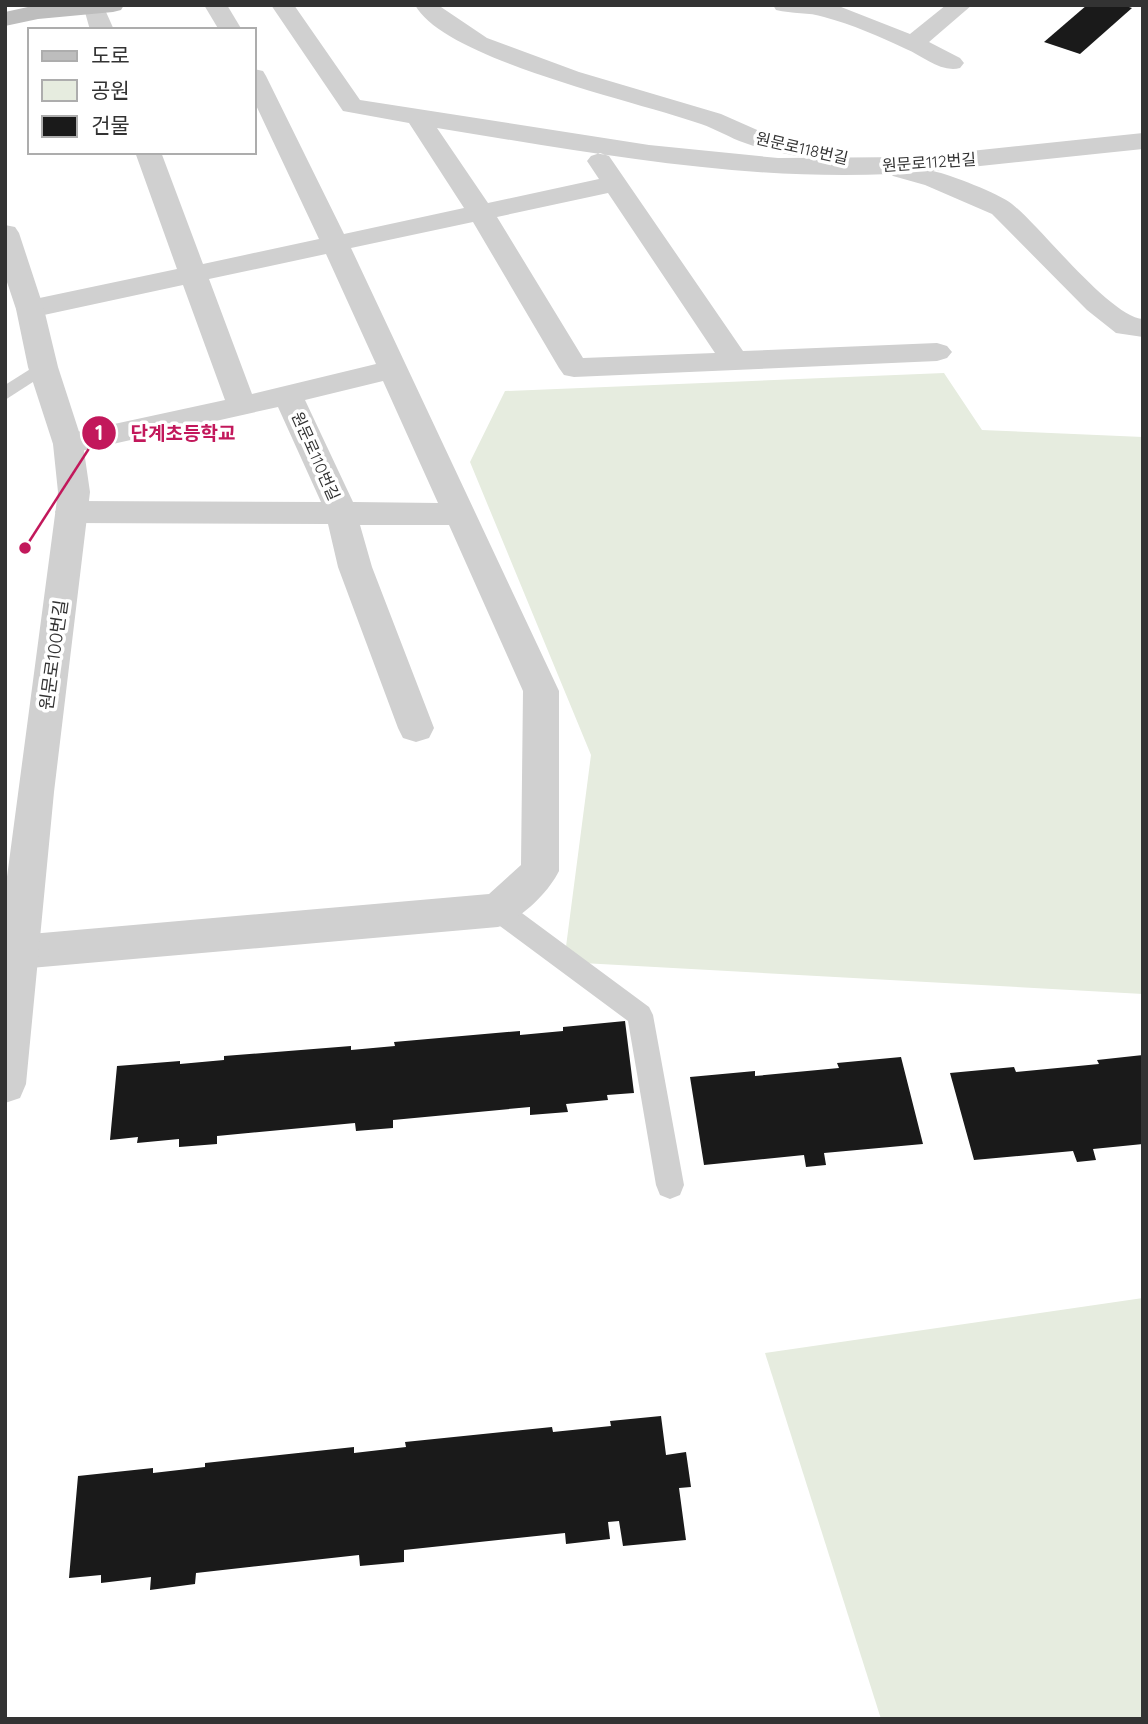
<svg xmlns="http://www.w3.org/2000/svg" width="1148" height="1724" font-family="Quicksand,'Noto Sans KR',sans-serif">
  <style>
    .green { fill: #e6ecdf }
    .building { fill: #1a1a1a }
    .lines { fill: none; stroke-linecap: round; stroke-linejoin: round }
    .service { fill: #d0d0d0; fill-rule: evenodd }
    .minor { fill: #d0d0d0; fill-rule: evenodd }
    .tertiary { fill: #d0d0d0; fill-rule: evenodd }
    .secondary { fill: #bdbdbd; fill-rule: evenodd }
    .labels { text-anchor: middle; stroke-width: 7; stroke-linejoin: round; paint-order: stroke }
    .far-street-label { font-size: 16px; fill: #333; stroke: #fff }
    .street-label { font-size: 18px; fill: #333; stroke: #fff }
    .leader { fill: none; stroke: #c2185b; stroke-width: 2.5 }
    .callout-dot { fill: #c2185b; stroke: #fff; stroke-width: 2.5 }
    .mark-label { font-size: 21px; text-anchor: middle; font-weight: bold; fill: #fff }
    .callout-label { font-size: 19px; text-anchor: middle; font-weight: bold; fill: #c2185b; stroke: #fff; stroke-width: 7; stroke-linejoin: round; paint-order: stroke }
  </style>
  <rect width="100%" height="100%" fill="#fff"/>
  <g class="green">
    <polygon points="944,373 982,430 1143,437 1143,994 564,962 591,755 470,462 505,391"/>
    <polygon points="1143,1298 1143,1719 881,1719 765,1353"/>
  </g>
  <g class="building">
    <polygon points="1087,5 1123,5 1132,8 1080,54 1044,42"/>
    <polygon points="625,1021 634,1093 607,1095 608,1100 566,1104 568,1112 530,1115 530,1107 393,1120 393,1128 356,1131 355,1123 217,1136 217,1144 179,1147 179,1139 137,1143 138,1137 110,1140 117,1066 180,1061 180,1064 224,1060 224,1056 351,1046 351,1050 395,1046 394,1042 520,1031 520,1035 563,1031 563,1027"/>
    <polygon points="1143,1055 1143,1144 1093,1149 1096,1160 1077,1162 1073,1151 974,1160 950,1073 1014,1067 1016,1072 1099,1064 1097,1060"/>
    <polygon points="901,1057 923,1144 824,1153 826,1165 806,1167 804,1155 704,1165 690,1077 755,1071 755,1076 839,1068 837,1063"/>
    <polygon points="661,1416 666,1455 686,1452 691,1487 679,1488 686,1540 623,1546 619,1521 608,1522 610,1539 566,1544 565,1533 404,1550 404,1562 360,1566 359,1555 196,1573 195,1584 150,1590 151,1577 101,1583 101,1575 69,1578 78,1476 153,1468 153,1473 205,1467 205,1463 354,1447 354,1453 406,1447 405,1442 552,1427 553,1432 611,1426 610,1421"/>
  </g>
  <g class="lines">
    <g class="service">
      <polygon points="43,361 52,367 50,371 5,400 5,385"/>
      <polygon points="498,899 507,902 649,1007 653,1015 684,1185 680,1195 670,1199 660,1195 656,1185 628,1021 489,918 485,910 489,902"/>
    </g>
    <g class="minor">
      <polygon points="83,5 103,5 114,30 90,30"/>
      <polygon points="204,5 227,5 242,30 219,30"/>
      <path d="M 271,5 L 294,5 L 360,100 L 649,145 L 778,158 L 914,157 L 1143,133 L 1143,149 L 933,171 C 951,175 998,193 1012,204 C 1041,227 1110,317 1143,319 L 1143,337 L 1116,333 L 1087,310 L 992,214 L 925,185 L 893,176 L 891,174 C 738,181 587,152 437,128 L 488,203 L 599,179 L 587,161 L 591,156 L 600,153 L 609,156 L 743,351 L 937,343 L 947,346 L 952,352 L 947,358 L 937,361 L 574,377 L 564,375 L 559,368 L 473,222 L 351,248 L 559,691 L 559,871 C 548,893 521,919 498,927 L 19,969 L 5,964 L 5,940 L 19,935 L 489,894 L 521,865 L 523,691 L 449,525 L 360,525 L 372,567 L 434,728 L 429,738 L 416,742 L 403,738 L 398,728 L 338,567 L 328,524 L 71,523 L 60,520 L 55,512 L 60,504 L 71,501 L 321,502 L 278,407 L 68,454 L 57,451 L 53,444 L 57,437 L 68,434 L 225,400 L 183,285 L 30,318 L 20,315 L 16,309 L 20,303 L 30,300 L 177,269 L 135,152 L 161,152 L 203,264 L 319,239 L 254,101 L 254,69 L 263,71 L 266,76 L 344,234 L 464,208 L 409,123 L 343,111 ZM 608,193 L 715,353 L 583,358 L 497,217 ZM 326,254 L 376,364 L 252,394 L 209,279 ZM 383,381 L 438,503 L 353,502 L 305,400 Z"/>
      <path d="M 415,5 L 438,5 L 487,38 L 579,72 L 721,114 L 764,133 L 811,144 L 815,149 L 811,154 L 802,157 C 783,153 763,150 745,143 C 730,138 716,129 701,124 C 639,102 445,60 415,5 Z"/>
      <path d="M 773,5 L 836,5 L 910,34 L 946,5 L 972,5 L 929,42 L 960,58 L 964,63 L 960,68 C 941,73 923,56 906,49 C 881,37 851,24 824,17 C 809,12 792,14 776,10 Z"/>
    </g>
    <polygon class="tertiary" points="5,225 15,227 19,233 44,309 58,367 83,444 90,492 54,792 26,1084 20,1098 5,1103 5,892 58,492 53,444 28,367 16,309 5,276"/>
    <polygon class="secondary" points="37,5 124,5 121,10 113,12 38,19 5,26 5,12"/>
  </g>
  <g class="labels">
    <g class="far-street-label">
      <text transform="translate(802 148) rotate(13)" y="6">원문로118번길</text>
      <text transform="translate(929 162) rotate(-4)" y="6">원문로112번길</text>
      <text transform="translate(316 456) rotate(66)" y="6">원문로110번길</text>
    </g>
    <g class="street-label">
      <text transform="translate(54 655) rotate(-82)" y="6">원문로100번길</text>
    </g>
  </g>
  <path class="leader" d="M25 548L99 433"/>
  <g class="callout-dot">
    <circle cx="25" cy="548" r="7"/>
    <circle cx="99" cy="433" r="18"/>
  </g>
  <g class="mark-label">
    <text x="99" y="440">1</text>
  </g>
  <g class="callout-label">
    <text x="183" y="440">단계초등학교</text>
  </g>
  <rect width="1148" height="1724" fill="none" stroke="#333333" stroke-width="14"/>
  <rect x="28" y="28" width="228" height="126" fill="#ffffff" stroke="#adadad" stroke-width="2"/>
  <rect x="42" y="51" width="35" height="10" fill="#bdbdbd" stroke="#adadad" stroke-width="2"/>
  <text x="91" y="63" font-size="21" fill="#333333">도로</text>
  <rect x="42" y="80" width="35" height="21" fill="#e6ecdf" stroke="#adadad" stroke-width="2"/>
  <text x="91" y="98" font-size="21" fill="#333333">공원</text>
  <rect x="42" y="116" width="35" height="21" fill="#1a1a1a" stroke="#adadad" stroke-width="2"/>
  <text x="91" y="133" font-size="21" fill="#333333">건물</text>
</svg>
